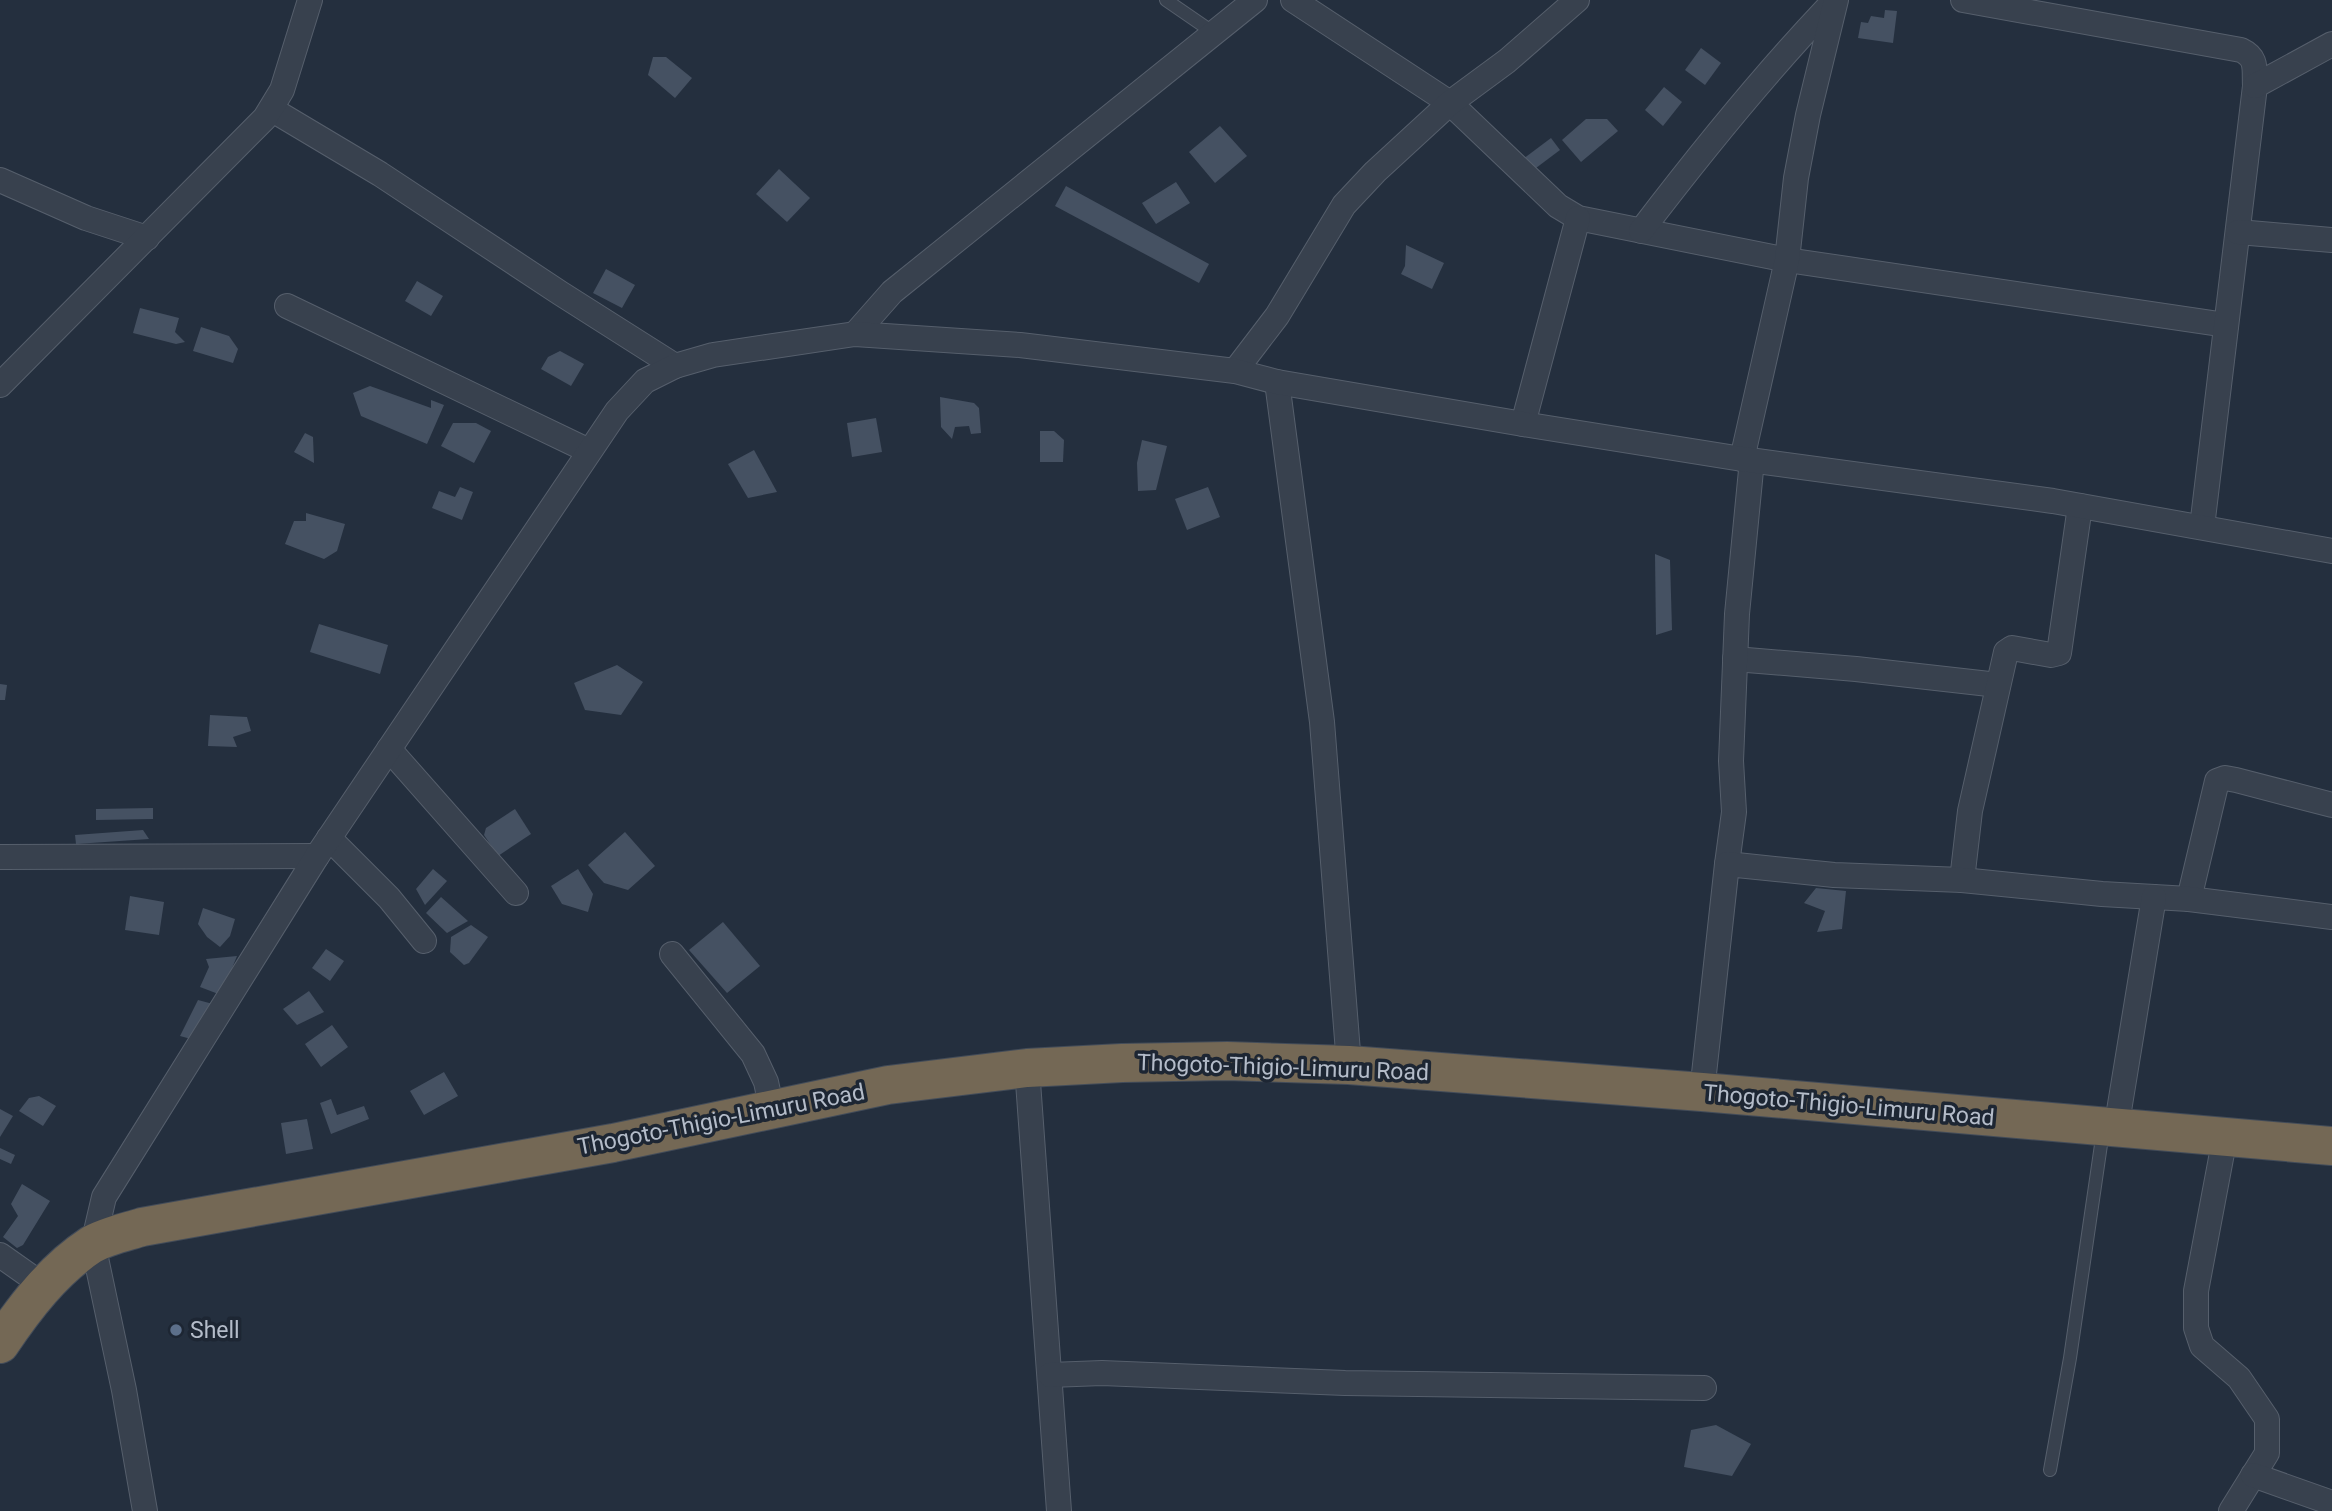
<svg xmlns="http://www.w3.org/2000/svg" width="2332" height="1511" font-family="Roboto,sans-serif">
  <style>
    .building { fill: #455162 }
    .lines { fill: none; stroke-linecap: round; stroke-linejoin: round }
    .lane-casing { stroke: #565f6c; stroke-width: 14 }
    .street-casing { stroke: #565f6c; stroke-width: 26 }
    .highway-casing { stroke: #434c59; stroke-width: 40 }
    .lane { stroke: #38414e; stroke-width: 12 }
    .street { stroke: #38414e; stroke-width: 24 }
    .highway { stroke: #746855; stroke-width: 38 }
    .service-dot { fill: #5c6f8a; stroke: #1d2633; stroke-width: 2.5 }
    .labels { text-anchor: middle; stroke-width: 7; stroke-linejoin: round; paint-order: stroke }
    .street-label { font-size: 23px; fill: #b4bcc9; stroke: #1d2633 }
    .poi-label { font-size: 23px; fill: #b4bcc9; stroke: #1d2633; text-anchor: start }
  </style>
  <rect width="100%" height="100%" fill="#242f3e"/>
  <g class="building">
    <polygon points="1885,10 1897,11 1893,43 1858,38 1861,22 1868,23 1871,16 1884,18"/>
    <polygon points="1701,48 1721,63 1705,85 1685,70"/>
    <polygon points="653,57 666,57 692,78 675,98 648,75"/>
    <polygon points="1664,87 1682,102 1663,126 1645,110"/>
    <polygon points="1586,119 1607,119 1618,131 1581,162 1562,140"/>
    <polygon points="1220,126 1247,156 1215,183 1189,152"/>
    <polygon points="1551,138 1560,150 1532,171 1523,159"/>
    <polygon points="779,169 810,198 787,222 756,194"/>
    <polygon points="1176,182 1190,203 1156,224 1142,203"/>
    <polygon points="1066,186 1209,264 1199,283 1055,206"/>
    <polygon points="1406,245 1444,263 1432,289 1401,274 1405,266"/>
    <polygon points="606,269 635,285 622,308 593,293"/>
    <polygon points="417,281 443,296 431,316 405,301"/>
    <polygon points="140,308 179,318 175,332 185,342 176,344 133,333"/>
    <polygon points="201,327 229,336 238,349 233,363 193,351"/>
    <polygon points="560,351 584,364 571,386 541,369 548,357"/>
    <polygon points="370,386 431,408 431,400 444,405 427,444 361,416 353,393"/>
    <polygon points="940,397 974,403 979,408 981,433 971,434 969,426 955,427 952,439 941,427"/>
    <polygon points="876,418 882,452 852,457 847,423"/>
    <polygon points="453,423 476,423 491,431 474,463 441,446"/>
    <polygon points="1040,431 1054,431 1064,440 1063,462 1040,462"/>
    <polygon points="305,433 313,437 314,463 294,452"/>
    <polygon points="1142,440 1167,446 1156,490 1138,491 1137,463"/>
    <polygon points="754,450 777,492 748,498 728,464"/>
    <polygon points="460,487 473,492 462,520 432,508 439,491 455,497"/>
    <polygon points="1208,487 1220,517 1187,530 1175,499"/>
    <polygon points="306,513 345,524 337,551 324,559 285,544 294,521 306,521"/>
    <polygon points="1655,554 1670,560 1672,630 1656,635"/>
    <polygon points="319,624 388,645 380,674 310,652"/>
    <polygon points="617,665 643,682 621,715 585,710 574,683"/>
    <polygon points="0,684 7,685 5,700 0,700"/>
    <polygon points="210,715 247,717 251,731 233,737 237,747 208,746"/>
    <polygon points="153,808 153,819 96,820 96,809"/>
    <polygon points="515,809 531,834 498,856 484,835 486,828"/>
    <polygon points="143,830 149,839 76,844 75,835"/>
    <polygon points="625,832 655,866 628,890 604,883 588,865"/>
    <polygon points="433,869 447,881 425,905 416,889"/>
    <polygon points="578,869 593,894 588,912 562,904 551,886"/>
    <polygon points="1816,888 1846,891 1842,929 1817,932 1825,911 1804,903"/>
    <polygon points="130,896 164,902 159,935 125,930"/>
    <polygon points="441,897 468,921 447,933 426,913"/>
    <polygon points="203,908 235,919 230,936 220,947 207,937 198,924"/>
    <polygon points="723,922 760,966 727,993 689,950"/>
    <polygon points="471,925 488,937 469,963 464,965 450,952 451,937"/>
    <polygon points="326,949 344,961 330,981 312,968"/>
    <polygon points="237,956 221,995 200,987 209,967 206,959"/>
    <polygon points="309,991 324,1012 297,1025 283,1009"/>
    <polygon points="198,1000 213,1004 191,1039 180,1036"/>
    <polygon points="332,1025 348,1047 321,1067 305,1044"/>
    <polygon points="444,1072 458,1096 424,1115 410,1091"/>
    <polygon points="39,1096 56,1106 43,1126 19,1111 29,1098"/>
    <polygon points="331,1099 337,1115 364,1106 369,1119 331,1134 320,1103"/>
    <polygon points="0,1109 13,1116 0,1137"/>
    <polygon points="307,1119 313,1149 286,1154 281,1123"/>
    <polygon points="0,1148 15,1155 11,1164 0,1159"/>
    <polygon points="22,1184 50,1201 23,1245 17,1248 3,1237 18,1216 11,1204"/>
    <polygon points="1716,1425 1751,1444 1732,1476 1684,1467 1691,1430"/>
  </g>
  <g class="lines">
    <defs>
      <g id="lane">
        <polyline points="1166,0 1214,33"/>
        <polyline points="2050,1470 2070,1358 2103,1131"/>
      </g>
      <g id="street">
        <polyline points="1293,0 1450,103 1558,206 1578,218 1787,260 2226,325"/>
        <path d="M 1963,0 L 2241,50 C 2258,58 2254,69 2255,86 L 2202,527"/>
        <polyline points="2255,86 2332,44"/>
        <polyline points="271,109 380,174 560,293 675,366"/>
        <polyline points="0,180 86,218 147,238"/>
        <path d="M 1641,231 C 1702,151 1765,73 1834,1"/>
        <polyline points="2238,232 2332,240"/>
        <polyline points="287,306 589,451"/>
        <polyline points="855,334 892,292 1255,0"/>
        <polyline points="1235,371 1277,316 1344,205 1375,172 1450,103 1507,61 1577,0"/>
        <polyline points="1277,382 1322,722 1349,1065"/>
        <polyline points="0,385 265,118 282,90 310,0"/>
        <polyline points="1523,424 1578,218"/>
        <polyline points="1742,459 1787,260 1796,178 1808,115 1836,0"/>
        <polyline points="1735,659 1856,669 1998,685"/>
        <polyline points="389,749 516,893"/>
        <polyline points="329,838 389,898 424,941"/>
        <polyline points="0,857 317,856"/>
        <polyline points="1727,864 1734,812 1731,761 1737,614 1752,460"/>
        <polyline points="1962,880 1970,811 2006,652 2012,648 2051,655 2059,653 2080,506"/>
        <polyline points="2189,899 2217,781 2225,778 2236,780 2332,805"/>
        <polyline points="672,954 753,1054 766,1082 772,1110"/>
        <polyline points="1027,1068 1059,1511"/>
        <polyline points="1702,1092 1727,864 1834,875 1962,880 2102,894 2189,899 2332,917"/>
        <polyline points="2116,1129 2154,897"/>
        <polyline points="2225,1137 2196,1291 2196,1328 2202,1346 2239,1378 2267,1419 2267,1453 2231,1511"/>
        <polyline points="0,1255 44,1286"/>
        <polyline points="1050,1375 1102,1373 1345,1383 1704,1388"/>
        <polyline points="2253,1475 2332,1503"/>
        <polyline points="145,1511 124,1390 93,1244 104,1197 317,856 617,411 645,381 675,366 713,355 855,334 1020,345 1235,371 1277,382 1523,424 1742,459 2053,501 2332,551"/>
      </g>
      <path id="highway" d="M 0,1344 C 25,1307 53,1270 91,1245 C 106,1236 126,1232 142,1227 L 613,1143 L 888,1085 L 1027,1068 L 1122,1063 L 1227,1061 L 1349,1065 L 1702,1092 L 2332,1146"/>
    </defs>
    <use href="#lane" class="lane-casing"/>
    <use href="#street" class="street-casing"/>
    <use href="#highway" class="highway-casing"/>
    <use href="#lane" class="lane"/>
    <use href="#street" class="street"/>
    <use href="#highway" class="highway"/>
  </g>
  <circle class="service-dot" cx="176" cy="1330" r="7"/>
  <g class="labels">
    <g class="street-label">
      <text transform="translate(1283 1067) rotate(2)" y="8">Thogoto-Thigio-Limuru Road</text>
      <text transform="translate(1849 1105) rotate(5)" y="8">Thogoto-Thigio-Limuru Road</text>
      <text transform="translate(721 1119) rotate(-11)" y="8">Thogoto-Thigio-Limuru Road</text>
    </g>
    <g class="poi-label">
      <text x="190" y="1338">Shell</text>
    </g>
  </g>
</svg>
